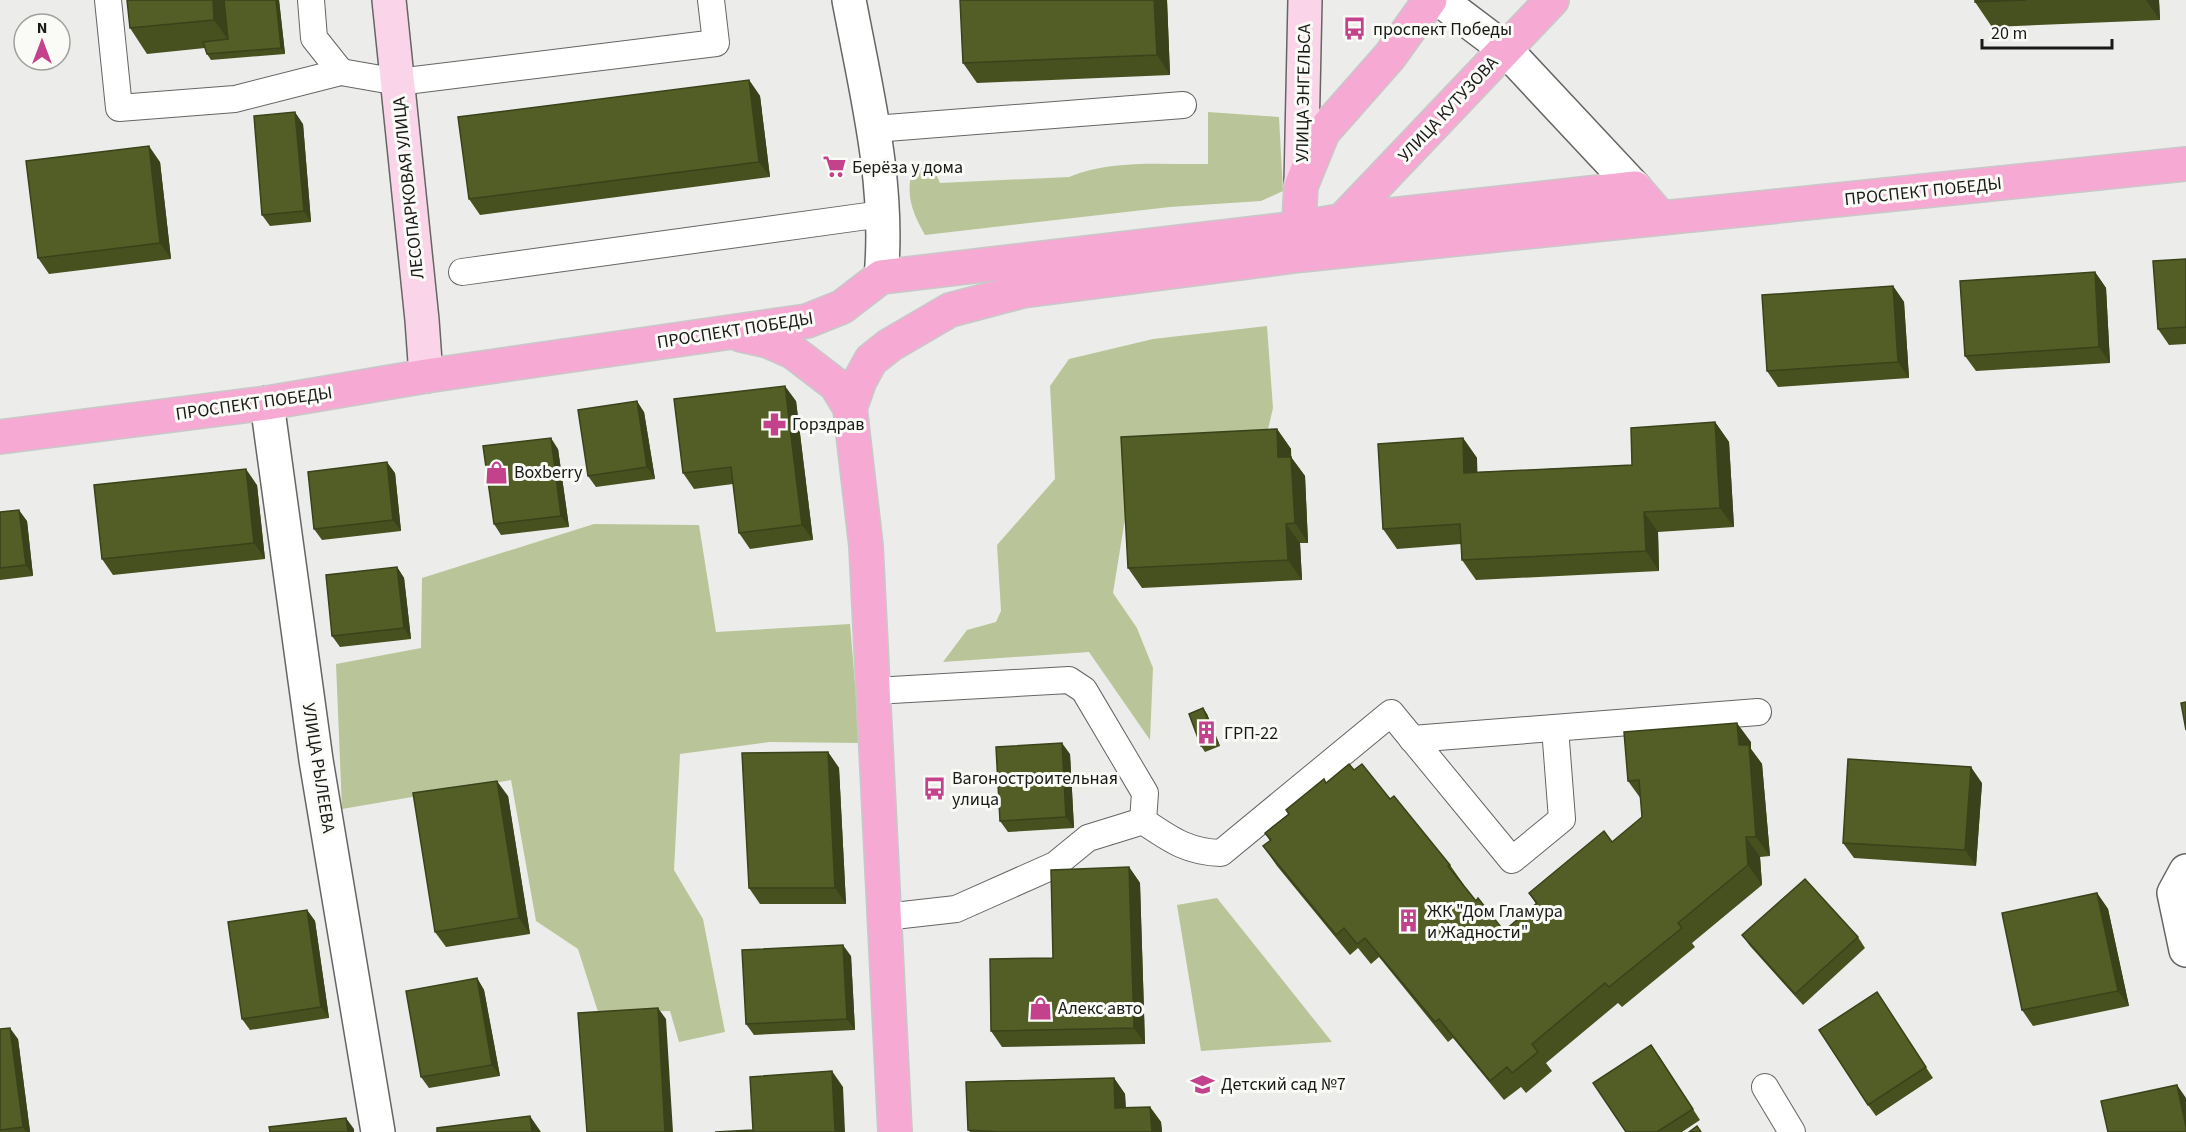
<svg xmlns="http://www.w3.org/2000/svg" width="2186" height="1132" font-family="'Source Sans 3',sans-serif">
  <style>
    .green { fill: #b9c599 }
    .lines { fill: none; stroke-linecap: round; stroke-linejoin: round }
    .lane-casing { stroke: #656663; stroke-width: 28 }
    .street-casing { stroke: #656663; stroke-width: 36 }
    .secondary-casing { stroke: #656663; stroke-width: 36 }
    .primary-casing { stroke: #c8c8c8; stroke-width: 36 }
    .lane { stroke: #fff; stroke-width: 26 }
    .street { stroke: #fff; stroke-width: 33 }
    .secondary { stroke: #fad5e9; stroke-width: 33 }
    .primary { stroke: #f6aad3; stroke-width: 33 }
    .wall { fill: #475120 }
    .shaded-wall { fill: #39421a }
    .building { fill: #525e25; stroke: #39421a; stroke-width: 1.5 }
    .labels { text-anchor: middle; stroke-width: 6; stroke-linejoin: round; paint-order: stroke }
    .poi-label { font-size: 18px; fill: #191918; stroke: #fafbf7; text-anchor: start }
    .street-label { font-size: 18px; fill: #191918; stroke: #fafbf7 }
  </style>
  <rect width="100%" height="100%" fill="#ecedea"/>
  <g class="green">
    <path d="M 1208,112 L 1279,117 L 1283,191 L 1261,201 L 1170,207 L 925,235 C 914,215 905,197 912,173 L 931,163 L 940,183 L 1069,177 C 1113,159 1162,165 1208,164 Z"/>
    <polygon points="1267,326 1273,408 1265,442 1135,457 1113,593 1137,628 1153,668 1150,740 1089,652 943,662 967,630 996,622 1001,611 997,545 1055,479 1050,386 1069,359 1153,339"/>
    <polygon points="594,524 699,525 716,632 850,624 860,743 770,742 680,754 674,870 703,919 725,1032 679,1042 670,1011 598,1012 578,949 536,921 511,780 342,809 336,664 421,648 422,578"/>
    <polygon points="1217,898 1332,1042 1201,1051 1177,905"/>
  </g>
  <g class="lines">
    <defs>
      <g id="lane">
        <polyline points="108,0 119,108 235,99 341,72 398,82 716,43 711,0"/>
        <polyline points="311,0 314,38 341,72"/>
        <polyline points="874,129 1183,105"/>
        <polyline points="462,272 882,214"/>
        <polyline points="874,691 1069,680 1084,690 1145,793 1143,821"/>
        <polyline points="1412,739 1758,712"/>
        <path d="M 885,917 L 956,909 L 1055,865 L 1088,838 L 1143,821 C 1170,839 1187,852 1221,853 L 1391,713 L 1512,860 L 1562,819 L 1555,728"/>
        <polyline points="1765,1087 1792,1132"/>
      </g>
      <g id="street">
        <path d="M 849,0 C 866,91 890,184 881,277"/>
        <polyline points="1440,0 1505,49 1635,188"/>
        <polyline points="267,403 316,760 378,1132"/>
        <polyline points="2186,871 2174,893 2186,950"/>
      </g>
      <g id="secondary">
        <polyline points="389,0 422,320 426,376"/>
        <polyline points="1301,184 1305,0"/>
      </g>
      <g id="primary">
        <polyline points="1336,227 1552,0"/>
        <polyline points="1302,249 1299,222 1301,186 1323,132 1390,56 1430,0"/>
        <polyline points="741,335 768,341 793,352 836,385 850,408 866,546 895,1132"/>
        <polyline points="850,408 860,380 871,360 890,345 950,310 1022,291 1302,255 2186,164"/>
        <polyline points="0,437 267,403 426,376 807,321 842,307 881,277 1299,228 1345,220 1635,188 1661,218"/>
      </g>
    </defs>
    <use href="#lane" class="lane-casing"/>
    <use href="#street" class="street-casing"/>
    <use href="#secondary" class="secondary-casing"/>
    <use href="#primary" class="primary-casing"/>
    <use href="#lane" class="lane"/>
    <use href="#street" class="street"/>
    <use href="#secondary" class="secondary"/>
    <use href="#primary" class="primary"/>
  </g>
  <g class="wall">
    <polygon points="279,0 285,54 211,60 207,54 205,48 147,54 130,28"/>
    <polygon points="1167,0 1170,75 977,83 963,63"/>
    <polygon points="1975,0 2159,0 2160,20 1992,27 1975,2"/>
    <polygon points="749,80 760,96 770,177 480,215 469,199"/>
    <polygon points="303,124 311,222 270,226 262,215"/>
    <polygon points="160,162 171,259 49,274 38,258"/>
    <polygon points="2186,259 2186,344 2169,345 2158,329"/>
    <polygon points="2095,272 2106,288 2110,363 1976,371 1965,356"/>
    <polygon points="1893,286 1904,302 1909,378 1778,387 1767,371"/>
    <polygon points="796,401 813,540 750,549 739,533 733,484 694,489 683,473"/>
    <polygon points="644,412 655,479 596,487 588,476"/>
    <polygon points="1715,422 1729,442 1734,527 1658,532 1659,571 1476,580 1462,560 1461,544 1397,549 1383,529 1463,438 1477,458 1477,472 1632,465"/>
    <polygon points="1277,429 1291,449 1291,457 1305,476 1308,543 1300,543 1302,580 1142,588 1128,568"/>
    <polygon points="558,449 569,527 501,535 494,524"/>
    <polygon points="395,473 401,531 322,540 314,529"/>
    <polygon points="257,485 265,559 113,575 102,559"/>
    <polygon points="0,512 27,521 33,576 0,580"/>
    <polygon points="397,567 404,578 411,639 340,647 332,636"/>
    <polygon points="1203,708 1207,714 1220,746 1205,752 1201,746"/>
    <polygon points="1751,742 1751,749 1762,764 1770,856 1760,857 1762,885 1692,943 1695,947 1622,1007 1618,1003 1546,1063 1552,1071 1526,1093 1521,1087 1504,1100 1453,1038 1448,1042 1379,957 1371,964 1358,948 1350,955 1277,866 1263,846 1270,841 1265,833 1326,783 1354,770 1390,799 1450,865 1464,885 1463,885 1476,901 1504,931 1536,904 1529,893 1612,842 1642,817 1641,799 1628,781"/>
    <polygon points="828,752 839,768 846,904 760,904 749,888"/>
    <polygon points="1070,754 1074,828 1008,832 1000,821"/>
    <polygon points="1982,783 1976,866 1854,858 1843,843"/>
    <polygon points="508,796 530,934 446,947 435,932"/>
    <polygon points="1129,867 1140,883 1145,1044 1002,1047 991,1031"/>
    <polygon points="2097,893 2108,909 2129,1006 2033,1026 2022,1010"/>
    <polygon points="307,910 315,921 329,1018 250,1030 242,1019"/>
    <polygon points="1742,935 1858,937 1865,948 1803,1005 1750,946"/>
    <polygon points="851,956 855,1030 754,1035 746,1024"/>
    <polygon points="477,978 484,990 500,1076 429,1088 421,1077"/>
    <polygon points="1877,992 1933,1078 1876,1116 1868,1105"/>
    <polygon points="0,1029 18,1039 30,1132 0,1132"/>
    <polygon points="1659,1056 1700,1120 1682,1132 1626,1132"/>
    <polygon points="1114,1078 1125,1094 1126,1108 1150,1107 1161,1122 1162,1132 970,1132 968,1130"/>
  </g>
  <g class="shaded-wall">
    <polygon points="213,0 228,0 232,45 214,20"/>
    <polygon points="276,0 279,0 285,54 281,48"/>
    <polygon points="1154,0 1167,0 1170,75 1157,55"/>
    <polygon points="2146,0 2159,0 2160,20"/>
    <polygon points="749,80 760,96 770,177 759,162"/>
    <polygon points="295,112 303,124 311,222 304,211"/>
    <polygon points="149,146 160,162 171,259 160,243"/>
    <polygon points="2095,272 2106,288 2110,363 2099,347"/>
    <polygon points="1893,286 1904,302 1909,378 1898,362"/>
    <polygon points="785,386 796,401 813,540 802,525"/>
    <polygon points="637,401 644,412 655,479 647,467"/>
    <polygon points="1715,422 1729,442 1734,527 1720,508"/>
    <polygon points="1277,429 1291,449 1292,477 1278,457"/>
    <polygon points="551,438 558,449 569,527 561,516"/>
    <polygon points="1463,438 1477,458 1478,492 1464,473"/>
    <polygon points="1291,457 1305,476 1308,543 1295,523"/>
    <polygon points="387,462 395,473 401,531 393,520"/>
    <polygon points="246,469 257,485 265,559 254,543"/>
    <polygon points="19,510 27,521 33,576 26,565"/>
    <polygon points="1644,512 1658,532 1659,571 1646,551"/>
    <polygon points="1286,524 1300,543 1302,580 1288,560"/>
    <polygon points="397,567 404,578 411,639 404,628"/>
    <polygon points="1203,708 1207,714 1220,746 1216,740"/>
    <polygon points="1737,723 1751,742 1751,749 1762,764 1770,856 1756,837 1739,745"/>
    <polygon points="1062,743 1070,754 1074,828 1066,817"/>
    <polygon points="828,752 839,768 846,904 835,888"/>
    <polygon points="1971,767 1982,783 1976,866 1965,850"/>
    <polygon points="497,781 508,796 530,934 519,918"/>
    <polygon points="1746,837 1760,857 1762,885 1748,865"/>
    <polygon points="1129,867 1140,883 1145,1044 1134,1028"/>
    <polygon points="2097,893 2108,909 2129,1006 2118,991"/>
    <polygon points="307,910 315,921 329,1018 321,1007"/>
    <polygon points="843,945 851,956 855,1030 847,1019"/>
    <polygon points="477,978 484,990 500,1076 492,1065"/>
    <polygon points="658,1008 666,1019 673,1132 665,1132"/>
    <polygon points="10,1028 18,1039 30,1132 26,1132 23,1127"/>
    <polygon points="832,1071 843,1087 845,1132 835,1132"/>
    <polygon points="1114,1078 1125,1094 1126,1124 1115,1108"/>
    <polygon points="2177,1085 2186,1098 2186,1127"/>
    <polygon points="1150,1107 1161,1122 1162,1132 1152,1132"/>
    <polygon points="530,1116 541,1132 532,1132"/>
    <polygon points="346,1118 354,1129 354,1132 348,1132"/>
  </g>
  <g class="building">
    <polygon points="127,0 213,0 214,20 130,28"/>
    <polygon points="224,0 276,0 281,48 207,54 203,42 228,39"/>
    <polygon points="960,0 1154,0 1157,55 963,63"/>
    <polygon points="1975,0 2026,0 1975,2"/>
    <polygon points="749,80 759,162 469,199 458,117"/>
    <polygon points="295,112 304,211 262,215 254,116"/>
    <polygon points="149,146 160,243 38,258 26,161"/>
    <polygon points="2186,259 2186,327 2158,329 2153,261"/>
    <polygon points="2095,272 2099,347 1965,356 1960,281"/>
    <polygon points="1893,286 1898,362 1767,371 1762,295"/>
    <polygon points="785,386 802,525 739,533 731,467 683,473 674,399"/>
    <polygon points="637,401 647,467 588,476 578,410"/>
    <polygon points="1715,422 1720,508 1644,512 1646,551 1462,560 1460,524 1383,529 1378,444 1463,438 1464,473 1632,465 1631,428"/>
    <polygon points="1277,429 1278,457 1291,457 1295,523 1286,524 1288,560 1128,568 1121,437"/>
    <polygon points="551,438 561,516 494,524 483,446"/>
    <polygon points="387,462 393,520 314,529 308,472"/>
    <polygon points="246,469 254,543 102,559 94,485"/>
    <polygon points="19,510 26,565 0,568 0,512"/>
    <polygon points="397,567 404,628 332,636 326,575"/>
    <polygon points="2186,702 2186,730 2181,703"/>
    <polygon points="1203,708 1216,740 1201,746 1189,714"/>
    <polygon points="1737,723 1739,745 1749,745 1756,837 1746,837 1748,865 1678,923 1682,928 1609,987 1605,983 1532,1044 1538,1052 1512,1073 1507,1067 1490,1081 1439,1019 1435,1022 1365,938 1357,944 1344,928 1336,935 1263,846 1271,840 1265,833 1289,814 1286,810 1324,779 1326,783 1349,764 1354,770 1362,764 1390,799 1394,796 1450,865 1448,866 1476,901 1478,898 1504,931 1537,903 1529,893 1604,831 1612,842 1642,817 1639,780 1628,781 1624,732"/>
    <polygon points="1062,743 1066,817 1000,821 996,747"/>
    <polygon points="828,752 835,888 749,888 742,753"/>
    <polygon points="1848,759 1971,767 1965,850 1843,843"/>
    <polygon points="497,781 519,918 435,932 413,793"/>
    <polygon points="1129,867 1134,1028 991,1031 990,959 1053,958 1051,870"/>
    <polygon points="1805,879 1858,937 1795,994 1742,935"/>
    <polygon points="2097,893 2118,991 2022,1010 2002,913"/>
    <polygon points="307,910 321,1007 242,1019 228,922"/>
    <polygon points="843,945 847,1019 746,1024 742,950"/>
    <polygon points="477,978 492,1065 421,1077 406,991"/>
    <polygon points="1877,992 1926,1067 1868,1105 1819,1030"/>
    <polygon points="658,1008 665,1132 587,1132 578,1013"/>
    <polygon points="10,1028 23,1127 0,1130 0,1029"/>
    <polygon points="1651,1045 1693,1109 1657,1132 1626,1132 1593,1083"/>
    <polygon points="832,1071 835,1132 715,1132 753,1130 750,1077"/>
    <polygon points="1114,1078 1115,1108 1150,1107 1152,1132 1000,1132 968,1130 966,1082"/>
    <polygon points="2177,1085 2186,1127 2186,1132 2108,1132 2101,1101"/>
    <polygon points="530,1116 532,1132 437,1132 437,1128"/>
    <polygon points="346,1118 348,1132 270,1132 269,1127"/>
    <polygon points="1697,1126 1701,1132 1689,1132"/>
  </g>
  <defs>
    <symbol id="bus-bare" viewBox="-9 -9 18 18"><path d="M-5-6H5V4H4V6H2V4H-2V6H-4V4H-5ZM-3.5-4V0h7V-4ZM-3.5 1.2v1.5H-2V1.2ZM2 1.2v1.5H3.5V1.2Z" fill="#c4428b" stroke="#fafbf7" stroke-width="2.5" paint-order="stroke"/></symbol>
    <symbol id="supermarket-bare" viewBox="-9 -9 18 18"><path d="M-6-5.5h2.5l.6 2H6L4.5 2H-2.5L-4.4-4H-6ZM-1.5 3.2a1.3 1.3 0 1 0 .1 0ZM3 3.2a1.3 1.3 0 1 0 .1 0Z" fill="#c4428b" stroke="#fafbf7" stroke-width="2.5" paint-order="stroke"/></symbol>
    <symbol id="pharmacy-bare" viewBox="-9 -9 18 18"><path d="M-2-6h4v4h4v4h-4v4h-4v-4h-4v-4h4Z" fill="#c4428b" stroke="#fafbf7" stroke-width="2.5" paint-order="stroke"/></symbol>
    <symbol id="shop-bare" viewBox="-9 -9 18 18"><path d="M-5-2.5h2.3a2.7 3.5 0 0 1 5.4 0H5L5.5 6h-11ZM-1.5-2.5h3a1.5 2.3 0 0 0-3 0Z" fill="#c4428b" stroke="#fafbf7" stroke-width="2.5" paint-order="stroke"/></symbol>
    <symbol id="building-bare" viewBox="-9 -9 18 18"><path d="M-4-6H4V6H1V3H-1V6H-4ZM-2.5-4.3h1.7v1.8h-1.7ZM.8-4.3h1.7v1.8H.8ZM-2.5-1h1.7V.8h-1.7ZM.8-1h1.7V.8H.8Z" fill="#c4428b" stroke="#fafbf7" stroke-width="2.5" paint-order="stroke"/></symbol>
    <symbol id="school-bare" viewBox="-9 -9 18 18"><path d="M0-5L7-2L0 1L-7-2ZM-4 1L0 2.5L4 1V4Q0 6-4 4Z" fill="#c4428b" stroke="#fafbf7" stroke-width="2.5" paint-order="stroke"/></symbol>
  </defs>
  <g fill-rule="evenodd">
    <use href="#bus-bare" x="1338" y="12" width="33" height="33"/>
    <use href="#supermarket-bare" x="818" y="150" width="33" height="33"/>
    <use href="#pharmacy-bare" x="758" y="408" width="33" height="33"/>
    <use href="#shop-bare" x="480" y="456" width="33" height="33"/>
    <use href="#building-bare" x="1190" y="716" width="33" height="33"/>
    <use href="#bus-bare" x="918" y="772" width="33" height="33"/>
    <use href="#building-bare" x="1392" y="904" width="33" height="33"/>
    <use href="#shop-bare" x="1024" y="992" width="33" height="33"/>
    <use href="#school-bare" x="1186" y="1068" width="33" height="33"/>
  </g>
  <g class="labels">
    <g class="poi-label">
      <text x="1373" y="35">проспект Победы</text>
      <text x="852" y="173">Берёза у дома</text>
      <text x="792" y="430">Горздрав</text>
      <text x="514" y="478">Boxberry</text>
      <text x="1224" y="739">ГРП-22</text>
      <text x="952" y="784">Вагоностроительная<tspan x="952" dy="21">улица</tspan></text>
      <text x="1427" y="917">ЖК "Дом Гламура<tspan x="1427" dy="21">и Жадности"</tspan></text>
      <text x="1058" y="1014">Алекс авто</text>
      <text x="1221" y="1090">Детский сад №7</text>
    </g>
    <g class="street-label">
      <text transform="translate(1303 93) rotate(-89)" y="6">УЛИЦА ЭНГЕЛЬСА</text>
      <text transform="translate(1448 109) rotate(-47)" y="6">УЛИЦА КУТУЗОВА</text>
      <text transform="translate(408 188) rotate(-96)" y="6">ЛЕСОПАРКОВАЯ УЛИЦА</text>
      <text transform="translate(1923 191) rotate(-6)" y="6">ПРОСПЕКТ ПОБЕДЫ</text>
      <text transform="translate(735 330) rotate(-9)" y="6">ПРОСПЕКТ ПОБЕДЫ</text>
      <text transform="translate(254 403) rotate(-8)" y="6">ПРОСПЕКТ ПОБЕДЫ</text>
      <text transform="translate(319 768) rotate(81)" y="6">УЛИЦА РЫЛЕЕВА</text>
    </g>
  </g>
  <g transform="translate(42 42)"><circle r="28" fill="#fafbf7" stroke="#a0a19e" stroke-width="1.5"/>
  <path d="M0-4.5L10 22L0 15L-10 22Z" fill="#c4428b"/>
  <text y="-9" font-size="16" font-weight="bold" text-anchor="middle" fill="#191918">N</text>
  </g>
  <path d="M1982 39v9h130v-9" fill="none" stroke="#191918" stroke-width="3"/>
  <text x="1991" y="39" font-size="18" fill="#191918" stroke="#fafbf7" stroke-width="4.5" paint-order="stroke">20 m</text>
</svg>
